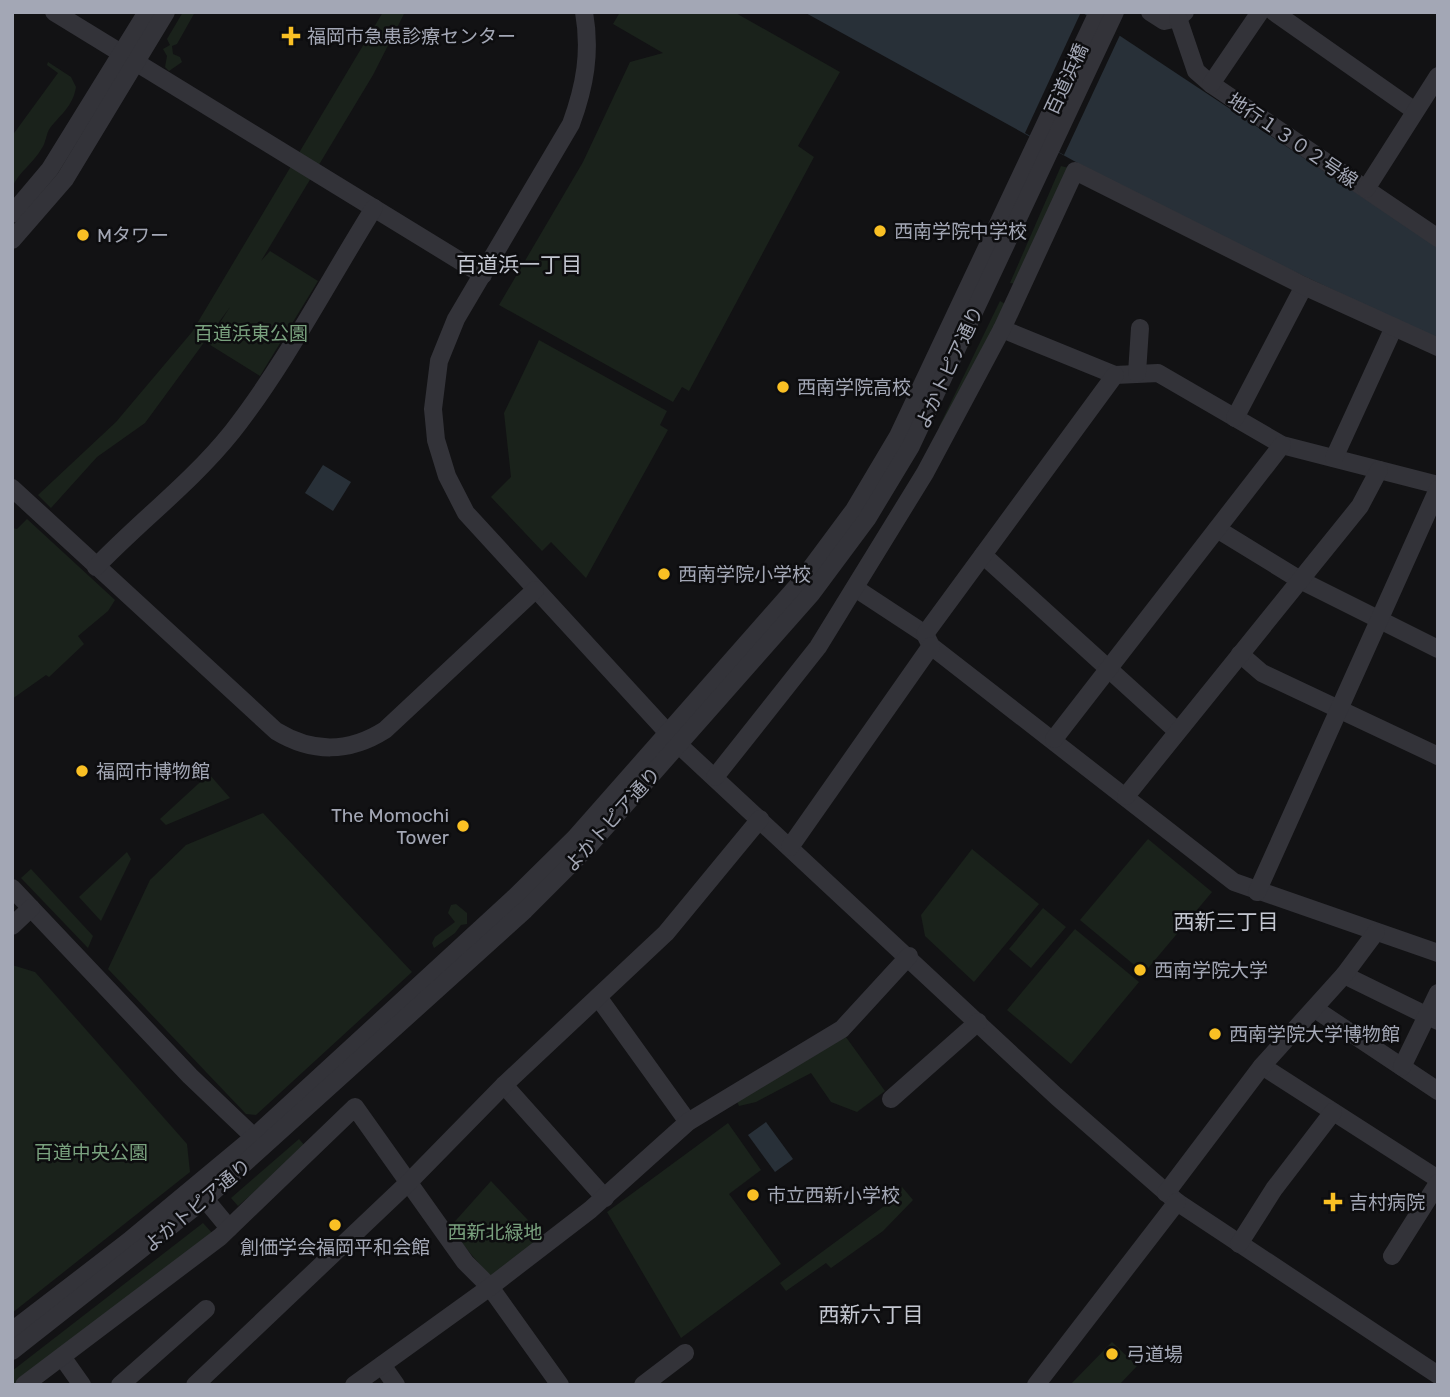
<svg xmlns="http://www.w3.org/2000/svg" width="1450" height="1397" font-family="Rubik,'Noto Sans JP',sans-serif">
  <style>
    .green { fill: #1a221b }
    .water { fill: #283038 }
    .pier { fill: #121214 }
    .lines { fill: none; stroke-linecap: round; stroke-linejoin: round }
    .minor { stroke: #333339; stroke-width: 18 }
    .poi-dot { fill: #fac024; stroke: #0d0d0f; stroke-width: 2.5 }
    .labels { text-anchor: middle; stroke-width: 5; stroke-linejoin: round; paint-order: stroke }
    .poi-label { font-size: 19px; fill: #a3a7b5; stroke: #0d0d0f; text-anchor: start }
    .street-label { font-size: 19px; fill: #a3a7b5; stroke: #0d0d0f }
    .park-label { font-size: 19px; fill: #79a17e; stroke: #0d0d0f }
    .neighbourhood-label { font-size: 21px; fill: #c4c7d1; stroke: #0d0d0f }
  </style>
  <rect width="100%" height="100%" fill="#121214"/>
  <g class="green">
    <polygon points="183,12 195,12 177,44 172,46 173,54 180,57 182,62 169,71 165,67 167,56 163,49 170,45 167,39"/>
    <polygon points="383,12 405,12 373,75 261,261 270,251 318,281 260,376 207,343 230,307 145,423 97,457 51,508 38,495 116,422 192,332"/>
    <polygon points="620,12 734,12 840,72 798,146 814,157 689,391 682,387 673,402 499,305 583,162 630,62 663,53 613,24"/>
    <path d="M 48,62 L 71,77 L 76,87 C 73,106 61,114 50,128 C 46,134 46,142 42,148 C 33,164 19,171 12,188 L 12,136 L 58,73 L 47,65 Z"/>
    <polygon points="1061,166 1069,168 1016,284 1010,283"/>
    <polygon points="1000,301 1009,306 945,429 939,427"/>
    <polygon points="539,340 667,411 660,425 668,430 586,578 551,542 542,551 491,497 511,477 504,413"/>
    <polygon points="27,519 115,600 108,611 78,636 84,644 49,677 46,675 12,699 12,528 17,529"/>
    <polygon points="209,774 230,798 166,825 160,819"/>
    <polygon points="263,813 412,972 256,1115 246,1114 108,969 150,880 186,845"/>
    <polygon points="1148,839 1212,892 1144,973 1080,920"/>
    <polygon points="972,849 1039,904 974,982 925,936 921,915"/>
    <polygon points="127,852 131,859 101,921 79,897"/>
    <polygon points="31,869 93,936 88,948 21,878"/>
    <polygon points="456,904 467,913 467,924 461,925 455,933 434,948 432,943 435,937 455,922 448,913 451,905"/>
    <polygon points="1043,908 1066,927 1031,968 1009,949"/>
    <polygon points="1075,929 1139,982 1071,1064 1007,1010"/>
    <polygon points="12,965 35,972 187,1144 190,1172 12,1313"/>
    <polygon points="843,1033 885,1091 857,1112 831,1102 811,1073 756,1102 739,1106 736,1099"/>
    <polygon points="728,1123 761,1170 729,1194 781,1264 681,1338 607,1212"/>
    <polygon points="299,1139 306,1147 238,1206 231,1198"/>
    <polygon points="491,1181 543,1236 492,1279 449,1228"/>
    <polygon points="902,1187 913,1200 883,1231 831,1268 826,1263 786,1291 780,1283 887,1204"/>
    <polygon points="203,1223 213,1234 18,1385 12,1385 12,1371"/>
    <polygon points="1112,1342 1137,1366 1119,1385 1070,1385"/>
  </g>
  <g class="water">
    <polygon points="804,12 1084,12 1438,247 1438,339 1216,235 1074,161"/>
    <polygon points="323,465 351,482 333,511 305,493"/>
    <polygon points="766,1122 793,1159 775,1172 748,1135"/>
  </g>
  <polygon class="pier" points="1081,12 1120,35 1064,155 1025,133"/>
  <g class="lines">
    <g class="minor">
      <polyline points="54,12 483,275"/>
      <path d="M 584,12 C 591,52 585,86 571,124 L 456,319 L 439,361 L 433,409 L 436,440 L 447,476 L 466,513 L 679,745 L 1056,1096 L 1177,1202 L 1438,1375"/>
      <polyline points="1150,12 1164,21 1178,18 1185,12"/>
      <polyline points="1274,12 1415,111"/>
      <polyline points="1178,18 1196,71 1211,84 1438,238"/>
      <polyline points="1211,84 1260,12"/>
      <polyline points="1366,189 1438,76"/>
      <polyline points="12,214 50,169 147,12"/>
      <polyline points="12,240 65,179 166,12"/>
      <polyline points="1002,329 1115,375 1158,373 1282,445 1438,485"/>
      <polyline points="1137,373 1140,328"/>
      <polyline points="1235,418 1304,286"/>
      <polyline points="1334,458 1394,327"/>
      <path d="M 12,488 L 276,731 C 312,753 349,753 385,730 L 535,590"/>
      <polyline points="1217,529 1300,580 1438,649"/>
      <polyline points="983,555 1177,731"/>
      <path d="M 96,567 C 140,521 192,482 232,432 C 286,363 327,283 374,208"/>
      <polyline points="855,588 925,634 931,646 1234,882 1438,953"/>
      <polyline points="925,634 1115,375"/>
      <polyline points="1240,654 1262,673 1438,756"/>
      <polyline points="1054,739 1282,445"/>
      <polyline points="715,777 818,647 925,473 1002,329 1075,171 1304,286 1438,347"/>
      <polyline points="1126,796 1360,506 1379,470"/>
      <polyline points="790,847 931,646"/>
      <polyline points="12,888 190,1076 254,1137"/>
      <polyline points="1257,892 1438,489"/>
      <polyline points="12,926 31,908"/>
      <polyline points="1344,975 1438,1021"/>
      <polyline points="598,997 688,1122"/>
      <polyline points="1315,1009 1438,1091"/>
      <polyline points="1262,1066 1438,1179"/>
      <polyline points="1402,1067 1438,993"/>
      <polyline points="504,1085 605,1198"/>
      <polyline points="891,1099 978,1022"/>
      <polyline points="1166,1193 1262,1066 1344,975 1376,932"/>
      <polyline points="205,1199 229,1228"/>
      <polyline points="1239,1244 1274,1189 1333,1112"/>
      <polyline points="1392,1256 1438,1183"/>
      <polyline points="12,1331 129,1241 254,1137 514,898 575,838 799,584 854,510 898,436 1098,12"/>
      <polyline points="12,1351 205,1199 525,910 587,848 812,593 867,519 911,446 1115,12"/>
      <polyline points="65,1361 82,1385"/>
      <polyline points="382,1365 396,1385"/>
      <polyline points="24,1385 220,1237 355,1107 465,1262 490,1287 560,1385"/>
      <polyline points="120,1385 206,1309"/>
      <polyline points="195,1385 410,1181 504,1085 666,933 760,819"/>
      <polyline points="354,1385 490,1287 590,1210 688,1122 842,1029 909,956"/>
      <polyline points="643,1385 685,1353"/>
      <polyline points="1036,1385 1177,1202"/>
    </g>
  </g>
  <g class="poi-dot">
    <path d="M287.5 25.5h7v7h7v7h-7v7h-7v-7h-7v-7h7z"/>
    <circle cx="880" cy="231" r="7"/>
    <circle cx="83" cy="235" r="7"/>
    <circle cx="783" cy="387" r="7"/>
    <circle cx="664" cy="574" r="7"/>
    <circle cx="82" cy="771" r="7"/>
    <circle cx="463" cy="826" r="7"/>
    <circle cx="1140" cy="970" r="7"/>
    <circle cx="1215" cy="1034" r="7"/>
    <circle cx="753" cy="1195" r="7"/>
    <path d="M1329.5 1191.5h7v7h7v7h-7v7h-7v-7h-7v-7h7z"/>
    <circle cx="335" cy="1225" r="7"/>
    <circle cx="1112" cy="1354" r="7"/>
  </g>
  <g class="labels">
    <g class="poi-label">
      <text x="307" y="43">福岡市急患診療センター</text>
      <text x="894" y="238">西南学院中学校</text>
      <text x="97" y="242">Mタワー</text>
      <text x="797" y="394">西南学院高校</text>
      <text x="678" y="581">西南学院小学校</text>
      <text x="96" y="778">福岡市博物館</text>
      <text x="449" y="822" text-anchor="end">The Momochi<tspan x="449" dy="22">Tower</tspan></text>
      <text x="1154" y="977">西南学院大学</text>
      <text x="1229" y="1041">西南学院大学博物館</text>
      <text x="767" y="1202">市立西新小学校</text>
      <text x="1349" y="1209">吉村病院</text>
      <text x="335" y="1254" text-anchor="middle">創価学会福岡平和会館</text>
      <text x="1126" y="1361">弓道場</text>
    </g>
    <g class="street-label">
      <text transform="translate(1066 79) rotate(-65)" y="7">百道浜橋</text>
      <text transform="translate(1293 140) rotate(34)" y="7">地行１３０２号線</text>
      <text transform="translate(949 367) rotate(-65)" y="7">よかトピア通り</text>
      <text transform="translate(612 819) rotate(-48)" y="7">よかトピア通り</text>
      <text transform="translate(197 1205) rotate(-40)" y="7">よかトピア通り</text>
    </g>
    <g class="park-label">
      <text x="251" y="340">百道浜東公園</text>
      <text x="91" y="1159">百道中央公園</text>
      <text x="495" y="1239">西新北緑地</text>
    </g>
    <g class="neighbourhood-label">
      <text x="519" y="272">百道浜一丁目</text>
      <text x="1226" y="929">西新三丁目</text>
      <text x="871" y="1322">西新六丁目</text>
    </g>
  </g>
  <rect width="1450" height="1397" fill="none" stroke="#a3a7b5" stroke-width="28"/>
</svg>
